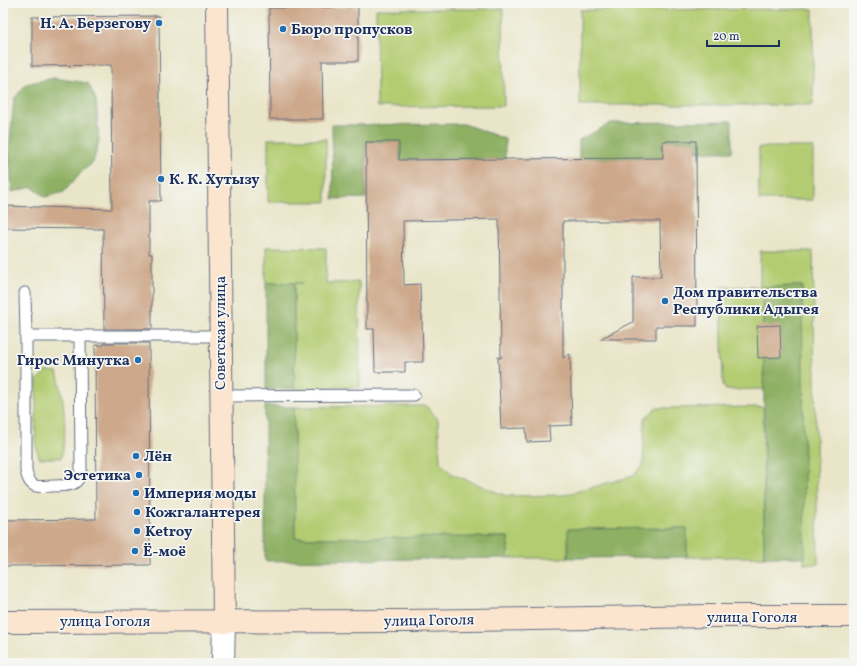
<svg xmlns="http://www.w3.org/2000/svg" width="857" height="666" font-family="Vollkorn,serif">
  <style>
    .green { fill: #b3cc71; stroke: #677e68 }
    .forest { fill: #8eb063; stroke: #547060 }
    .building { fill: #cda88a }
    .lines { fill: none; stroke-linecap: round; stroke-linejoin: round }
    .service-casing { stroke: #636f83; stroke-width: 13 }
    .tertiary-casing { stroke: #636f83; stroke-width: 24 }
    .secondary-casing { stroke: #636f83; stroke-width: 24 }
    .service { stroke: #fff; stroke-width: 11 }
    .tertiary { stroke: #fff; stroke-width: 22 }
    .secondary { stroke: #fce5cf; stroke-width: 22 }
    .poi-dot { fill: #1f6fb2; stroke: #f6f6f2; stroke-width: 1.5 }
    .labels { text-anchor: middle; stroke-width: 3.5; stroke-linejoin: round; paint-order: stroke }
    .poi-label { font-size: 15px; font-weight: bold; fill: #1b2f5e; stroke: #f6f6f2; text-anchor: start }
    .street-label { font-size: 15px; fill: #1b2f5e; stroke: #f6f6f2 }
  </style>
  <rect width="100%" height="100%" fill="#f6f6f2"/>
  <filter id="ink" filterUnits="userSpaceOnUse"><feTurbulence type="fractalNoise" baseFrequency=".025" numOctaves="2"/><feDisplacementMap in="SourceGraphic" scale="8" xChannelSelector="R" yChannelSelector="G"/><feConvolveMatrix kernelMatrix="1 2 1 2 8 2 1 2 1" color-interpolation-filters="sRGB"/></filter>
  <filter id="wash" filterUnits="userSpaceOnUse"><feTurbulence type="fractalNoise" baseFrequency=".012" numOctaves="4" result="noise"/><feDisplacementMap in="SourceGraphic" scale="16" xChannelSelector="R" yChannelSelector="G"/><feGaussianBlur stdDeviation="0.9" result="paint"/><feColorMatrix in="noise" values="0 0 0 0 0 0 0 0 0 0 0 0 0 0 0 0 0 1.4 0 .05"/><feComposite in="paint" operator="in"/></filter>
  <g filter="url(#wash)">
    <rect width="100%" height="100%" fill="#e9e5c8"/>
    <g class="green">
      <polygon points="376,9 503,9 504,106 377,107"/>
      <polygon points="813,9 813,105 580,105 580,10"/>
      <rect x="268" y="139" width="58" height="63"/>
      <rect x="759" y="147" width="54" height="53"/>
      <polygon points="266,247 326,248 326,283 359,282 360,387 294,389 294,283 303,283 266,283"/>
      <polygon points="760,251 813,251 818,564 804,564 802,286 762,287 764,389 726,390 723,386 721,287 760,287"/>
      <path d="M 46,371 L 57,372 C 64,396 68,434 61,458 L 39,458 L 35,442 L 37,380 Z"/>
      <polygon points="426,406 438,419 440,462 452,474 506,496 564,495 633,476 643,465 645,418 657,408 763,407 764,557 687,557 686,528 569,529 568,558 508,558 508,537 295,538 294,407"/>
    </g>
    <g class="forest">
      <polygon points="54,78 88,83 96,100 99,141 93,163 81,172 64,192 45,197 32,187 12,192 9,150 14,99 26,84"/>
      <polygon points="732,121 732,152 696,152 696,141 663,141 663,158 579,159 579,140 611,123"/>
      <polygon points="464,124 505,139 505,159 399,160 399,142 366,142 366,198 333,199 332,125"/>
      <rect x="266" y="283" width="28" height="106"/>
      <polygon points="802,286 805,557 764,557 764,389 762,287"/>
      <polygon points="265,406 294,407 295,538 508,537 508,558 265,561"/>
      <polygon points="687,528 687,557 568,558 568,529"/>
    </g>
    <g id="blocks">
      <g class="building">
        <polygon points="358,7 358,61 322,61 323,119 270,119 269,8"/>
        <polygon points="159,16 161,201 149,201 149,254 152,254 152,329 104,329 103,229 3,228 3,206 112,209 111,65 32,66 32,17"/>
        <polygon points="663,141 696,141 697,326 656,326 656,339 600,339 633,322 633,277 661,277 660,221 563,221 563,358 570,354 572,425 549,426 550,441 527,442 526,428 501,429 498,357 501,358 499,219 403,221 404,285 420,284 421,314 422,315 423,362 405,362 405,372 375,372 374,329 367,329 366,142 399,142 399,160 505,159 663,158"/>
        <polygon points="780,325 781,357 758,358 757,326"/>
        <polygon points="104,343 149,343 150,565 3,566 3,520 96,519 95,345 104,345"/>
      </g>
    </g>
  </g>
  <g filter="url(#ink)">
    <use href="#blocks" fill-opacity="0" stroke="#636f83" stroke-width="1"/>
    <g class="lines">
      <defs>
        <g id="service">
          <polyline points="25,293 26,336"/>
          <path d="M 80,336 L 81,471 C 78,488 66,485 52,486 C 47,486 40,487 36,486 C 29,484 27,476 26,471 L 26,336 C 91,336 156,336 221,336"/>
          <polyline points="221,396 414,395"/>
        </g>
        <polyline id="tertiary" points="223,663 224,622"/>
        <g id="secondary">
          <polyline points="217,3 224,622"/>
          <polyline points="3,622 408,621 709,616 854,616"/>
        </g>
      </defs>
      <use href="#service" class="service-casing"/>
      <use href="#tertiary" class="tertiary-casing"/>
      <use href="#secondary" class="secondary-casing"/>
      <use href="#service" class="service"/>
      <use href="#tertiary" class="tertiary"/>
      <use href="#secondary" class="secondary"/>
    </g>
  </g>
  <g class="poi-dot">
    <circle cx="159" cy="23" r="4"/>
    <circle cx="283" cy="29" r="4"/>
    <circle cx="161" cy="179" r="4"/>
    <circle cx="665" cy="301" r="4"/>
    <circle cx="138" cy="360" r="4"/>
    <circle cx="136" cy="456" r="4"/>
    <circle cx="139" cy="475" r="4"/>
    <circle cx="136" cy="493" r="4"/>
    <circle cx="137" cy="512" r="4"/>
    <circle cx="137" cy="531" r="4"/>
    <circle cx="135" cy="551" r="4"/>
  </g>
  <g class="labels">
    <g class="poi-label">
      <text x="151" y="28" text-anchor="end">Н. А. Берзегову</text>
      <text x="291" y="34">Бюро пропусков</text>
      <text x="169" y="184">К. К. Хутызу</text>
      <text x="673" y="297">Дом правительства<tspan x="673" dy="17">Республики Адыгея</tspan></text>
      <text x="130" y="365" text-anchor="end">Гирос Минутка</text>
      <text x="144" y="461">Лён</text>
      <text x="131" y="480" text-anchor="end">Эстетика</text>
      <text x="144" y="498">Империя моды</text>
      <text x="145" y="517">Кожгалантерея</text>
      <text x="145" y="536">Ketroy</text>
      <text x="143" y="556">Ё-моё</text>
    </g>
    <g class="street-label">
      <text transform="translate(220 333) rotate(-90)" y="5">Советская улица</text>
      <text x="752" y="622">улица Гоголя</text>
      <text transform="translate(429 620) rotate(-1)" y="5">улица Гоголя</text>
      <text x="105" y="626">улица Гоголя</text>
    </g>
  </g>
  <rect width="857" height="666" fill="none" stroke="#f6f6f2" stroke-width="16"/>
  <path d="M707 40v6h72v-6" fill="none" stroke="#1b2f5e" stroke-width="2"/>
  <text x="713" y="40" font-size="12" fill="#1b2f5e" stroke="#f6f6f2" stroke-width="3" paint-order="stroke">20 m</text>
</svg>
